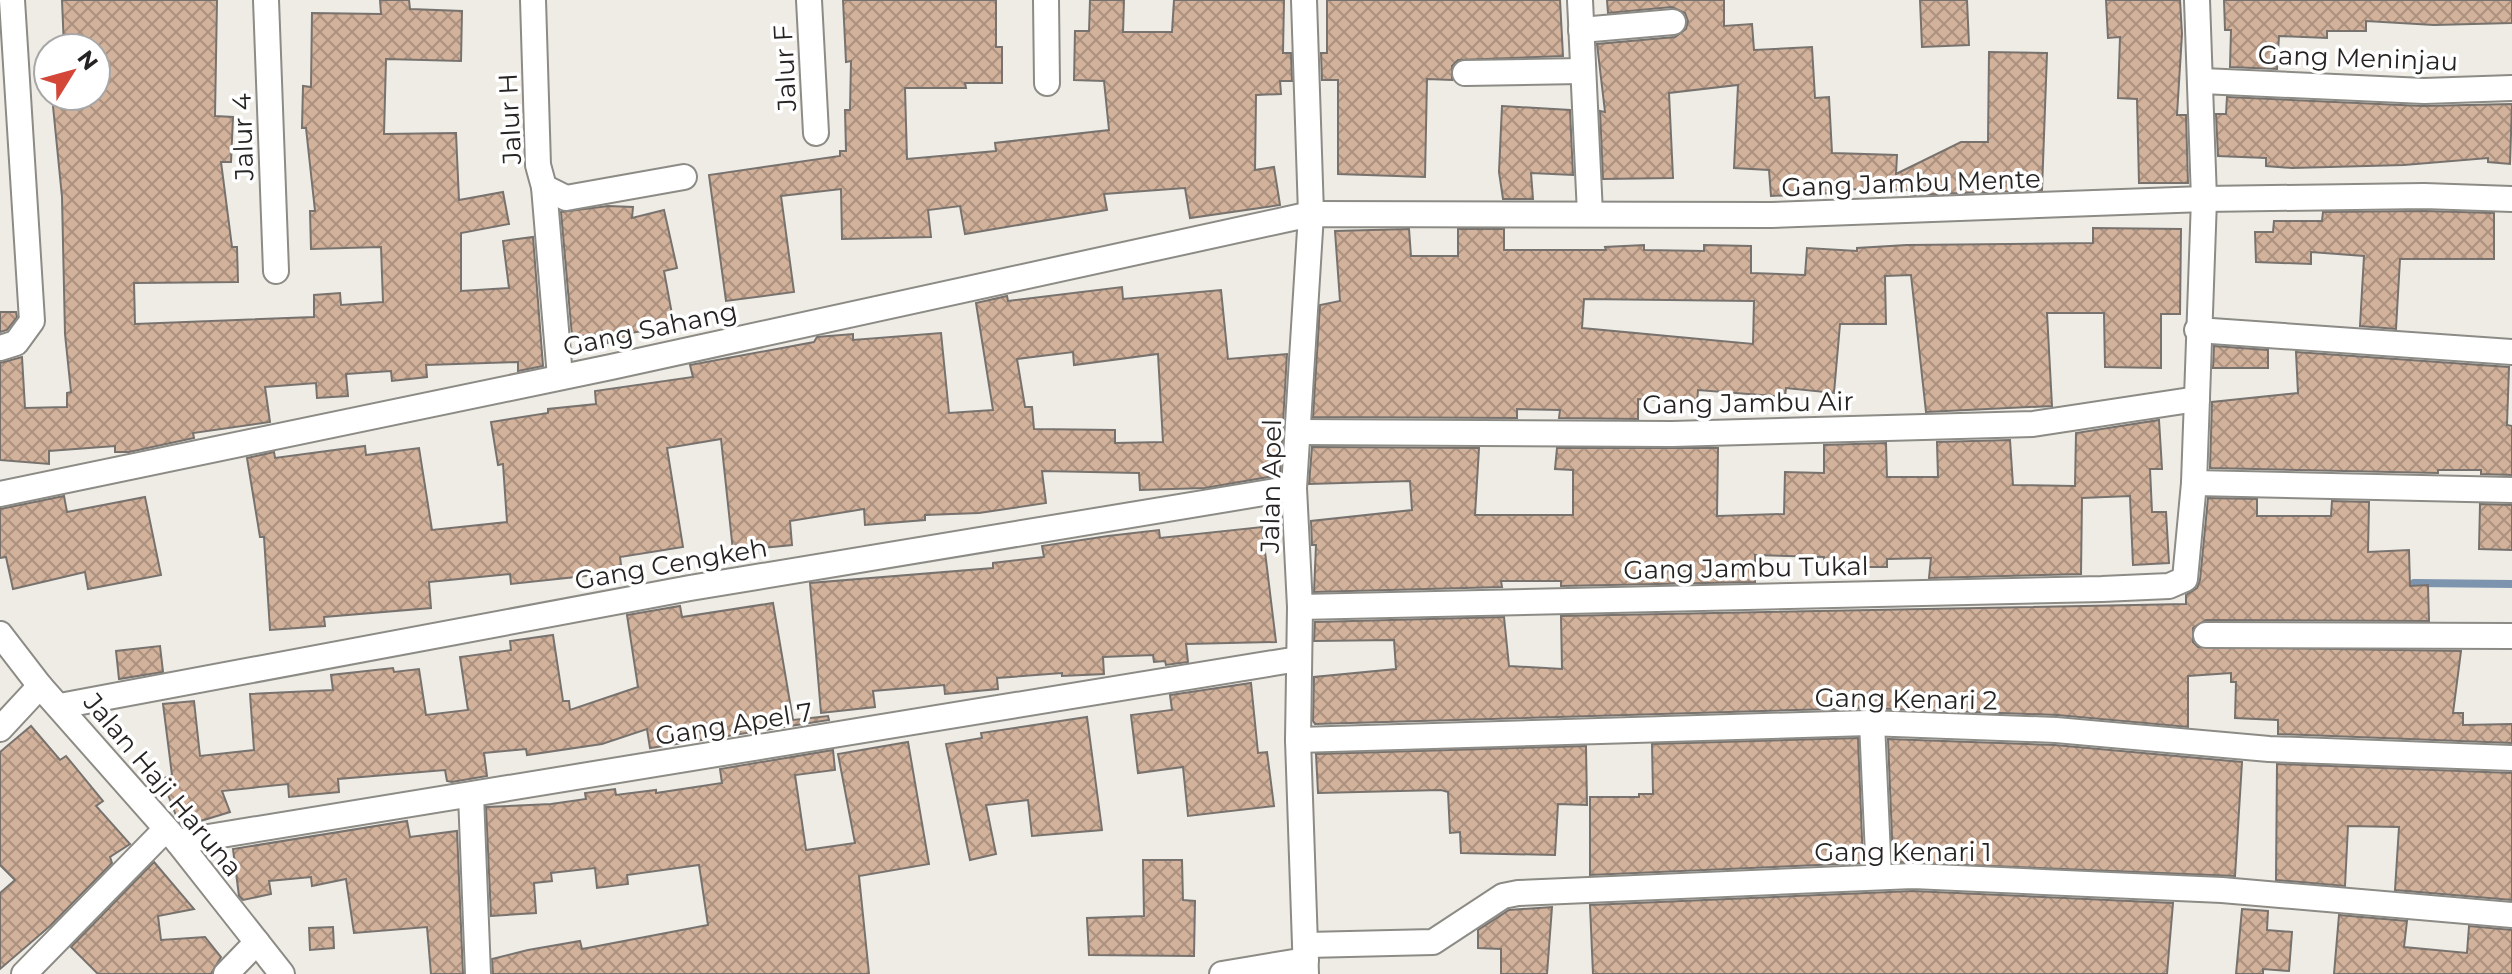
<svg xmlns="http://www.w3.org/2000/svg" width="2512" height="974" font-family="Montserrat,sans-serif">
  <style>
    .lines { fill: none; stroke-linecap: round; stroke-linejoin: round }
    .stream { stroke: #7d94af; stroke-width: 8 }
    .building { fill: url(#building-cross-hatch); stroke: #77726e; stroke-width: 2; fill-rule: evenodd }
    .street-casing { stroke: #8d8b85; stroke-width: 28 }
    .street { stroke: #fff; stroke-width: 24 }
    .labels { text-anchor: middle; stroke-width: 7; stroke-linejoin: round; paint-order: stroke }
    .street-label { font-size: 26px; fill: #252422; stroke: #fff }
  </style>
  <defs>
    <pattern id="building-cross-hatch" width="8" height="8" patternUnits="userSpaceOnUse" patternTransform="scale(2)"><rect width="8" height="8" fill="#d3b29c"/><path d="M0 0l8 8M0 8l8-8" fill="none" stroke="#ab917f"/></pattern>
  </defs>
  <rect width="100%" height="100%" fill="#eeece5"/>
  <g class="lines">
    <polyline class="stream" points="2414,583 2512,584"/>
  </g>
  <g class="building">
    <polygon points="62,0 217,0 215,116 233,117 231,162 221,162 232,247 237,247 238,282 134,283 135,324 314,317 314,295 340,293 341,305 383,302 381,247 311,249 310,211 315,211 306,128 302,128 303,86 311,87 312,13 381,14 380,0 409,0 410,9 462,11 461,61 386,59 384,134 456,133 459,200 503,192 509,224 461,233 461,291 509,288 503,241 533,237 543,366 518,371 518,362 426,365 427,377 392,381 391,371 346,374 348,396 317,398 316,383 265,387 270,422 193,433 194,438 129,452 115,452 115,446 49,451 49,464 0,460 0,363 22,357 25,408 67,407 67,393 71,392 65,334 62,197 52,96 96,96 96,48 64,48"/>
    <polygon points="843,0 996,0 996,47 1002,47 1002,83 965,83 966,88 905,88 907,159 996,151 995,143 1109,130 1104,81 1074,80 1075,31 1089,31 1090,0 1124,0 1123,32 1172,32 1174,0 1284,0 1283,53 1291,53 1292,81 1280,81 1281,94 1256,95 1255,170 1274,167 1280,205 1190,218 1185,188 1104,194 1107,210 965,234 960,206 928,210 931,237 842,239 841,189 781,196 794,292 726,301 709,175 840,156 840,151 846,151 845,110 850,110 851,61 846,62"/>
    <polygon points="1327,0 1560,0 1563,56 1458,60 1452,66 1452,80 1427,79 1425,177 1338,174 1338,80 1322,80 1321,53 1327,53"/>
    <polygon points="1607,0 1724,0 1724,26 1752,24 1754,50 1812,47 1815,98 1829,97 1832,153 1897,155 1896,174 1961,142 1988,142 1989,52 2047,53 2042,190 1911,195 1909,190 1833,189 1834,193 1771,196 1769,170 1734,168 1738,85 1669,93 1673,178 1603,179 1600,111 1605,112 1597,44 1675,37 1686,29 1688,21 1685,13 1672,7 1608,13"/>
    <polygon points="1920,0 1967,0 1969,45 1922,47"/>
    <polygon points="2106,0 2180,0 2182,34 2177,115 2186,115 2188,183 2139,183 2137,99 2118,98 2120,37 2108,38"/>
    <polygon points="2224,0 2512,0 2512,23 2434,25 2366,21 2366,31 2327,31 2327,38 2279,36 2277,69 2230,67 2231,30 2225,30"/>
    <polygon points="2227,97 2423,106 2512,104 2510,164 2488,162 2488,158 2404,165 2292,168 2266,166 2266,158 2218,156 2216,114 2226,114"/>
    <polygon points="1502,106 1570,110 1573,175 1531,173 1533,199 1503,199 1499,172"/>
    <polygon points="608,206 633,207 632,218 664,210 677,268 664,271 674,325 631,333 631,342 608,343 608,335 572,336 561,212"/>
    <polygon points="2424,211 2494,213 2494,259 2400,259 2396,329 2360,326 2364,256 2311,252 2311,264 2256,262 2255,232 2273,232 2274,221 2322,221 2323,212"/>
    <path d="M 2093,228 L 2181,229 L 2180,314 L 2161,314 L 2161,368 L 2105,367 L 2104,313 L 2047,313 L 2052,406 L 1926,412 L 1911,275 L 1885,276 L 1886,324 L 1840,324 L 1834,393 L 1786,388 L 1785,397 L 1698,390 L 1697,403 L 1638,399 L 1638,419 L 1559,418 L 1560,410 L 1517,409 L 1517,418 L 1313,417 L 1320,305 L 1340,301 L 1335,231 L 1409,229 L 1411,256 L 1458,256 L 1458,229 L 1504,229 L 1504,250 L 1606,250 L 1605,247 L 1644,245 L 1644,250 L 1704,251 L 1704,245 L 1751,246 L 1751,273 L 1805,275 L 1807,248 L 1857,251 L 1857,248 L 1907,245 L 2093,243 ZM 1584,299 L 1754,301 L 1753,344 L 1582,328 Z"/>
    <path d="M 1122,287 L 1123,299 L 1221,290 L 1228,359 L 1287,354 L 1280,475 L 1205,488 L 1140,490 L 1139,473 L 1042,471 L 1046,503 L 979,513 L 925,515 L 925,520 L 865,525 L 864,509 L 790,521 L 792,545 L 733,551 L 721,439 L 667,448 L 683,547 L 620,557 L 622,572 L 511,584 L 510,574 L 429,582 L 431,608 L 324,617 L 325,626 L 270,630 L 264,537 L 260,537 L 247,458 L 274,452 L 275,458 L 365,446 L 366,455 L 419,448 L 432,530 L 507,522 L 503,464 L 498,465 L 491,422 L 548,413 L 548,409 L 596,404 L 595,391 L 693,377 L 690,365 L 814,342 L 817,337 L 853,334 L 853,340 L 941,333 L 949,413 L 993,410 L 976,303 L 1007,296 L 1008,301 ZM 1073,352 L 1074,365 L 1158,354 L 1163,442 L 1115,443 L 1115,430 L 1034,429 L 1032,407 L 1025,407 L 1017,359 Z"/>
    <polygon points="0,312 16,312 17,317 7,330 0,332"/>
    <polygon points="2214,346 2268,350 2268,368 2213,368"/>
    <polygon points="2296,352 2509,367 2507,425 2512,426 2512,475 2481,474 2481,470 2438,470 2438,473 2210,468 2212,402 2298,393"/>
    <polygon points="2159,420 2162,469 2150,469 2152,512 2166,512 2169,563 2133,565 2130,496 2082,498 2081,574 1929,578 1931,558 1887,559 1887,567 1824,567 1824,557 1755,555 1755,582 1561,586 1561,581 1501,581 1502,587 1314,592 1316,545 1312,545 1311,521 1412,510 1410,481 1309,484 1312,447 1479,448 1475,515 1573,515 1573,470 1555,469 1557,448 1718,448 1717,516 1784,514 1785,472 1824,473 1824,445 1886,443 1887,477 1938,477 1937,442 2010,440 2013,485 2075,486 2076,433"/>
    <polygon points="64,496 67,512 145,497 161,575 88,589 85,572 13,589 6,557 0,558 0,509"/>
    <polygon points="2208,498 2257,499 2257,516 2331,516 2332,501 2369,502 2368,552 2409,550 2410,586 2428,585 2429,621 2206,620 2193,628 2193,642 2198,647 2461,651 2453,713 2463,713 2463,725 2512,724 2512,743 2278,734 2278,720 2235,718 2236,682 2231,682 2231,673 2188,676 2188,727 2057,715 1868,708 1315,724 1313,721 1314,677 1396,669 1394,640 1314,641 1315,622 1504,617 1509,666 1562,669 1561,616 2186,604 2186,595 2197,588 2200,580"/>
    <polygon points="2480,504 2512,505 2512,550 2479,549"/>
    <polygon points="1262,527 1276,642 1186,644 1188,662 1166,665 1165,661 1154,662 1153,655 1103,657 1104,674 1062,676 1062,673 997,678 998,689 945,694 944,685 873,691 875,707 821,713 810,583 993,568 993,563 1044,557 1042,546 1108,536 1159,530 1160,538"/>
    <polygon points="773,603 793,720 828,716 829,720 650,748 647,729 602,744 527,755 526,749 484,753 487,776 452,782 447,781 445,770 338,779 339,792 289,797 288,784 222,791 230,812 184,826 177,818 162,779 172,775 163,704 194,701 200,756 254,750 250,694 333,690 331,675 393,668 394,672 419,669 426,715 468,710 460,657 511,650 510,641 553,635 563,701 569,701 570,710 638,687 627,615 680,606 682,617"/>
    <polygon points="160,646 163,672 119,679 116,651"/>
    <polygon points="1251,683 1258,753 1267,752 1274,806 1188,816 1183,767 1138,773 1131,715 1172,710 1170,695"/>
    <polygon points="1087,717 1102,830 1032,836 1028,800 986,805 996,854 970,860 946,744 982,738 981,733"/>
    <polygon points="31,726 60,760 66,756 103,801 96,806 130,844 110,857 112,863 50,926 0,969 0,893 15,880 0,865 0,752"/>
    <polygon points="1858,738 1863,863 1590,875 1590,797 1639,797 1639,794 1653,794 1652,744"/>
    <polygon points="1888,739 2055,745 2242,762 2235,876 1893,862"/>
    <polygon points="908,742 929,864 859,876 869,974 493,974 492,959 528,950 580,941 582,949 708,925 699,865 627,875 628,884 597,888 595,868 551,873 552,881 534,883 536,913 491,916 486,807 551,804 586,799 585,793 615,789 616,795 656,790 656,793 722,783 720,769 833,750 835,770 795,775 806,850 855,843 838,754"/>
    <polygon points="1586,746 1587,805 1558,804 1555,855 1461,853 1460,832 1450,833 1448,792 1441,790 1318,793 1316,754"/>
    <polygon points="2277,764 2512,773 2512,900 2395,890 2399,827 2348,826 2345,886 2276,880"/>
    <polygon points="407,821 410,837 457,831 463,974 431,974 427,927 354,933 346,879 312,886 311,877 269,881 271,894 243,900 239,896 233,849"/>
    <polygon points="1143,860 1182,860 1183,900 1195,901 1194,956 1089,955 1087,918 1144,916"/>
    <polygon points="154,862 194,909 158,916 161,940 205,937 221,957 211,974 98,974 71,947"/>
    <polygon points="1913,891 2173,903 2167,974 1593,974 1590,905"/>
    <polygon points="1552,907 1547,974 1501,974 1501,949 1478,948 1478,930 1509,910"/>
    <polygon points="2242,909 2268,911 2267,930 2292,932 2289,971 2263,969 2263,974 2236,974"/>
    <polygon points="2339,915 2407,921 2404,947 2467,953 2469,926 2512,930 2512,974 2334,974"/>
    <polygon points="333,927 334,948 310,950 309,928"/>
  </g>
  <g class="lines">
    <defs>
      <g id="street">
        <polyline points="266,0 276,271"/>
        <polyline points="533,0 538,165 544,187 566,198 684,177"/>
        <polyline points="809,0 816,133"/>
        <polyline points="1046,0 1047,83"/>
        <polyline points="1304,0 1311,214 1294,488 1300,607 1298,740 1306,974"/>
        <polyline points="1580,0 1590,214"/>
        <polyline points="1581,30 1673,22"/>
        <polyline points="1465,73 1581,71"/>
        <polyline points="2202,81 2424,91 2512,88"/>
        <polyline points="544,187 560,377"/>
        <polyline points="2197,330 2512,352"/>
        <polyline points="0,348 16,343 32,321 12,0"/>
        <polyline points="1299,432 1672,434 2033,424 2197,399"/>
        <polyline points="2194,483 2512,490"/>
        <polyline points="0,494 611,367 1311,214 1771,215 2204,199 2424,196 2512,199"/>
        <polyline points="1300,607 2102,589 2169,586 2185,579 2194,483 2204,199 2197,0"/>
        <polyline points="0,634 40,686 178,842 282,974"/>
        <polyline points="2206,635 2512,636"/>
        <polyline points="60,706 690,588 1294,488"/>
        <polyline points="1872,723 1879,877"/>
        <polyline points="0,729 40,686"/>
        <polyline points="1298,740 1868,723 2056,730 2269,749 2512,758"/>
        <polyline points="471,795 478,974"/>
        <polyline points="178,842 1298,659"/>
        <polyline points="1307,945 1433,942 1503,896 1518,893 1913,876 2222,890 2512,915"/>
        <polyline points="24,974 165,830"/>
        <polyline points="226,974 257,942"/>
        <polyline points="1222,974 1306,960"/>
      </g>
    </defs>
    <use href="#street" class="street-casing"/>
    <use href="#street" class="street"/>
  </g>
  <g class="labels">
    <g class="street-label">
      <text transform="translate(2358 58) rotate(2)" y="9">Gang Meninjau</text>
      <text transform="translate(785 68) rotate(-93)" y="9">Jalur F</text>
      <text transform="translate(510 119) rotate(-93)" y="9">Jalur H</text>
      <text transform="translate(243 137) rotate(-92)" y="9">Jalur 4</text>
      <text transform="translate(1911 183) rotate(-2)" y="9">Gang Jambu Mente</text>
      <text transform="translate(650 329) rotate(-12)" y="9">Gang Sahang</text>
      <text transform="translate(1748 403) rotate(-1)" y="9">Gang Jambu Air</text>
      <text transform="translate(1271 486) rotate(-89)" y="9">Jalan Apel</text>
      <text transform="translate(671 564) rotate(-10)" y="9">Gang Cengkeh</text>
      <text transform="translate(1746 568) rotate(-1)" y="9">Gang Jambu Tukal</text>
      <text transform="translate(1906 699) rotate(1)" y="9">Gang Kenari 2</text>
      <text transform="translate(734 724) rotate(-9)" y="9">Gang Apel 7</text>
      <text transform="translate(163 785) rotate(50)" y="9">Jalan Haji Haruna</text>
      <text x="1903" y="861">Gang Kenari 1</text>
    </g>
  </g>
  <g transform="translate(72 72) rotate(53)"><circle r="38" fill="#ffffff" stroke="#a8a7a7" stroke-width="2"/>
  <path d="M0-6L14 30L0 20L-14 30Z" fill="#d34638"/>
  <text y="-12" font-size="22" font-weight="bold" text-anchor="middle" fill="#252422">N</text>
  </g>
</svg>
